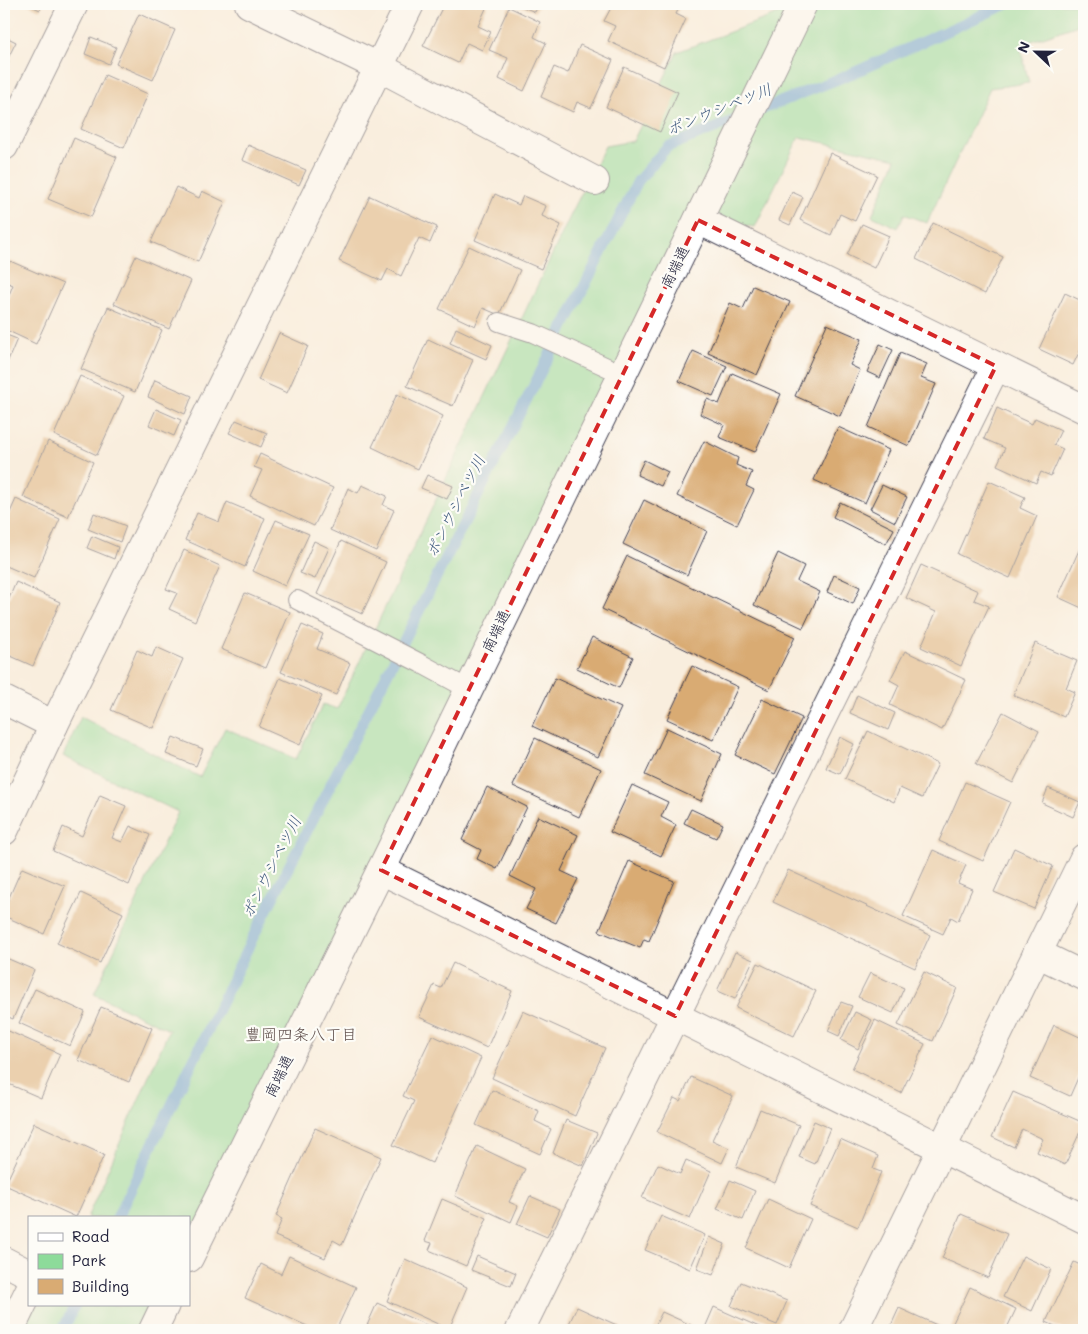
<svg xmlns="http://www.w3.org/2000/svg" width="1088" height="1334" font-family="Mali,'Klee One',sans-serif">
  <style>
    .green { fill: #8ddb9a; stroke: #587e6a }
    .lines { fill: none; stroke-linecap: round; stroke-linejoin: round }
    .stream { stroke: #629fd3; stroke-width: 11 }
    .building { fill: #d9ab73 }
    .service-casing { stroke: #424153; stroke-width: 20 }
    .minor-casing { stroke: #424153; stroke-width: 30 }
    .secondary-casing { stroke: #424153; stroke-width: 30 }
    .service { stroke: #fff; stroke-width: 18 }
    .minor { stroke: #fff; stroke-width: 28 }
    .secondary { stroke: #fff; stroke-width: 28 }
    .marked { fill: none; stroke: #d62828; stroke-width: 4; stroke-dasharray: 10 6; stroke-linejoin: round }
    .labels { text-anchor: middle; stroke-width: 4.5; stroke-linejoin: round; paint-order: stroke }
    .street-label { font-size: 15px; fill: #22223b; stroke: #fdfcf7 }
    .water-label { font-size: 16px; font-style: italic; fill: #3f5a7f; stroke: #fdfcf7 }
    .neighbourhood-label { font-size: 16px; fill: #62524f; stroke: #fdfcf7 }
  </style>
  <rect width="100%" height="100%" fill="#fdfcf7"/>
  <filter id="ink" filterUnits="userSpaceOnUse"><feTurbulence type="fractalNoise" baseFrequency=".02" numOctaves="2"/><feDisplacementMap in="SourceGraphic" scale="10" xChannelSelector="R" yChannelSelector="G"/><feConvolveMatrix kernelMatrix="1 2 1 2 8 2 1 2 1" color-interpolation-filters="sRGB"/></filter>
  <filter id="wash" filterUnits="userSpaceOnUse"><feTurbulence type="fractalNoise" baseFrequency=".0096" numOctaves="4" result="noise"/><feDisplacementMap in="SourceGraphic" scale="20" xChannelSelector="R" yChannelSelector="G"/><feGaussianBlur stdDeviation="1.12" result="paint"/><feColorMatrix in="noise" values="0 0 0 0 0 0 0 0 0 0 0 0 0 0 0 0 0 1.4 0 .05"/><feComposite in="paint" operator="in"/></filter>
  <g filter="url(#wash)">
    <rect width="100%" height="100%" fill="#f9eede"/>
    <g class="green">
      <polygon points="804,4 1084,4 1084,23 1020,45 1029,83 990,88 927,223 904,214 898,228 872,216 896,159 799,137 755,227 698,220 189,1258 189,1218 87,1218 169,1030 94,994 178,812 63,756 81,717 200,777 225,728 296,759 323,704 337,709 574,208 605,146 633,141 677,52"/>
      <polygon points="29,1305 165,1305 153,1330 10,1330"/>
    </g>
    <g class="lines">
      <g class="stream">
        <polyline points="117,1218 254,935 638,181 667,147 853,73 1007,4"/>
        <polyline points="63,1330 75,1305"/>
      </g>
    </g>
    <g id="blocks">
      <g class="building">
        <polygon points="27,4 43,4 40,10"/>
        <polygon points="444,4 488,4 478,26 491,32 482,50 467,43 458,63 423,46"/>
        <polygon points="516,4 539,4 535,12"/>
        <polygon points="613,4 681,4 676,14 686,19 664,67 608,41 615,26 604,21"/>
        <polygon points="509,7 540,22 534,37 546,43 524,91 499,79 508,58 489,50"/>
        <polygon points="139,14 175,30 153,80 116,64"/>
        <polygon points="4,36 16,42 8,58 4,56"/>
        <polygon points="1084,36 1084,49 1080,38"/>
        <polygon points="91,37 116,47 109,64 85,54"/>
        <polygon points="580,45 613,60 591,108 577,102 573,112 541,97 554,67 568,73"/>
        <polygon points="4,60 9,62 4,74"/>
        <polygon points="624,67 678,92 660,132 606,107"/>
        <polygon points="105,75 148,94 124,148 81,129"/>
        <polygon points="74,138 117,157 91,217 48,199"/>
        <polygon points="248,145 306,170 299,185 242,160"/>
        <polygon points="830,153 877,175 855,221 840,214 831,235 800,220"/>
        <polygon points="176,187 199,198 202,191 225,202 198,262 151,242"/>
        <polygon points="792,192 803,197 790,225 779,220"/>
        <polygon points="495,194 519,205 523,196 546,206 542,216 561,225 541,269 475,240"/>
        <polygon points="370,196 437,227 430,243 419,238 401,276 388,269 382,281 339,261"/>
        <polygon points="933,223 1003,257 985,294 916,259"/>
        <polygon points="862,224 889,236 874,268 847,255"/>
        <polygon points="469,246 520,270 499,315 483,308 475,326 439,309"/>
        <polygon points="136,256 191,281 169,329 114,304"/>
        <polygon points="10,261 63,284 36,344 4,329 4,307 13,285 4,281 4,273"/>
        <polygon points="753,286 790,302 757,375 708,353 730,303 743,309"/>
        <polygon points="1065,293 1084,302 1084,342 1073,365 1039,349"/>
        <polygon points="108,307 162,330 135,392 81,369"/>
        <polygon points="827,324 862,339 850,365 860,370 840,416 795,396"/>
        <polygon points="456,328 492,345 486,359 450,343"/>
        <polygon points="279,333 308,346 287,393 258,380"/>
        <polygon points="4,334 17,339 4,370"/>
        <polygon points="428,339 473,360 453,406 407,386"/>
        <polygon points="880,344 893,350 880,378 867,372"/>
        <polygon points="693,351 727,366 713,396 679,381"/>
        <polygon points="900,353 927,364 921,378 936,384 909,446 868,427"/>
        <polygon points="732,373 781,394 755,452 719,437 724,425 700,414 707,399 719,404"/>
        <polygon points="80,376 124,396 97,455 54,435"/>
        <polygon points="155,380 192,396 185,414 148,397"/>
        <polygon points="397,394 443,416 418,469 372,447"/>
        <polygon points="997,408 1032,424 1035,418 1061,430 1054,445 1063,449 1051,476 1041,472 1036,483 997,465 1005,448 984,439"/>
        <polygon points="156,409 181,420 174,436 149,425"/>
        <polygon points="236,420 267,433 261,447 229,433"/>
        <polygon points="838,427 889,450 865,503 814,480"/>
        <polygon points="48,441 93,462 68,517 23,497"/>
        <polygon points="704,441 738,458 736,465 752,472 746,486 754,490 737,525 677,496"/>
        <polygon points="260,454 333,488 314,526 250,496 262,470 254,467"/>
        <polygon points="644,460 668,472 661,486 637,475"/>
        <polygon points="427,475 453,486 447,499 421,488"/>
        <polygon points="989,481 1025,497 1020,508 1037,516 1010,578 957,554"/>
        <polygon points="362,485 387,496 383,505 394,510 376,551 330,530 348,488 358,493"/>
        <polygon points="882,485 907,497 895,522 870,509"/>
        <polygon points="16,499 60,519 34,578 4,565 4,526"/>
        <polygon points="644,500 707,531 687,575 623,544"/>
        <polygon points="227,502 265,518 245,567 185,540 197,513 219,522"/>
        <polygon points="840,502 894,529 886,544 833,517"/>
        <polygon points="94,513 126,526 120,542 88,529"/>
        <polygon points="276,520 309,534 285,586 253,571"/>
        <polygon points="92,536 118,547 114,559 87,548"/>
        <polygon points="1084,539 1084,609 1058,597"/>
        <polygon points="314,541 329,548 315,579 300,573"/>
        <polygon points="341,541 386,562 362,614 317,594"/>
        <polygon points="184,550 220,566 195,621 169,609 177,593 166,589"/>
        <polygon points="778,553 804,566 797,581 820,592 803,628 754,605"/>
        <polygon points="627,556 795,637 769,690 602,609"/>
        <polygon points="921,565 978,591 974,600 989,606 961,666 921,647 936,612 906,598"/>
        <polygon points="834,575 860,587 853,604 827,592"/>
        <polygon points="16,582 60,602 33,666 4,653 4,610"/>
        <polygon points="245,593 290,612 266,668 221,649"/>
        <polygon points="302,625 323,634 317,649 350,663 336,695 281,672"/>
        <polygon points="592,637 633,657 619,688 577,668"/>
        <polygon points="1035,643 1077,661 1066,688 1075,692 1064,717 1013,695"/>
        <polygon points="156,647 183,659 153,728 111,710 137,650 152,657"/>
        <polygon points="905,651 966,680 942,730 890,705 899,685 890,680"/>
        <polygon points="692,666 738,687 713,740 667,719"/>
        <polygon points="280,678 322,696 300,745 259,727"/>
        <polygon points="555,678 621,708 598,757 532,726"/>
        <polygon points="857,695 895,713 888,730 850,713"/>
        <polygon points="762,699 802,718 775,774 735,755"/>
        <polygon points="1003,712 1039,731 1013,783 976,764"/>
        <polygon points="667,728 722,754 701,801 645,775"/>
        <polygon points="868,731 938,764 922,798 900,788 894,802 845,779"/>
        <polygon points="173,737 203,749 196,766 166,754"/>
        <polygon points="840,737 854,744 840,774 826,768"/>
        <polygon points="535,738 601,769 579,817 513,786"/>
        <polygon points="965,782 1010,802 983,861 939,841"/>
        <polygon points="632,785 668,802 661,817 676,825 661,856 610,832"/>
        <polygon points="487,787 527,807 497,869 477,859 481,850 462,840"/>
        <polygon points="1048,788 1080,802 1073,817 1042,803"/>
        <polygon points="100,795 126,806 112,838 122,842 130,826 150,835 129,885 53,851 63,827 82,836"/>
        <polygon points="691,809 723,824 716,838 684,823"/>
        <polygon points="538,816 578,835 561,871 578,879 556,923 526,909 536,889 510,876"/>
        <polygon points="1014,848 1053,866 1034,909 994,892"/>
        <polygon points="933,850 966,865 958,883 972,889 958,921 951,917 943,934 903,916"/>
        <polygon points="629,861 674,881 649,941 644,939 640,948 599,931"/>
        <polygon points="22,868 65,886 44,934 4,916 4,909"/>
        <polygon points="788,870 930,935 915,968 773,902"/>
        <polygon points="81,893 123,913 100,963 57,943"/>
        <polygon points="735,952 753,960 735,999 717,991"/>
        <polygon points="4,957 34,970 13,1019 4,1015"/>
        <polygon points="453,963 512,991 487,1048 419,1017 434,985 441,988"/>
        <polygon points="758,963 816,991 794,1036 736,1008"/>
        <polygon points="924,972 957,988 933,1041 898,1025"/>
        <polygon points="870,973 904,988 893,1013 858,997"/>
        <polygon points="35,989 85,1012 70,1046 19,1023"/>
        <polygon points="841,1002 852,1006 839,1036 828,1031"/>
        <polygon points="101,1007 152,1028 129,1082 78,1060"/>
        <polygon points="523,1011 605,1048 575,1116 492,1078"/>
        <polygon points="855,1012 872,1020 858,1049 841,1040"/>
        <polygon points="875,1020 925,1044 901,1093 852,1069"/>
        <polygon points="1054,1025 1084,1039 1084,1064 1070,1096 1030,1078"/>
        <polygon points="4,1029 60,1054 41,1098 4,1082"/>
        <polygon points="432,1035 481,1058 432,1163 393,1145 414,1101 403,1096"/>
        <polygon points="691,1077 733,1096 712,1140 729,1148 722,1163 657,1132 674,1098 680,1101"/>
        <polygon points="492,1090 539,1111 535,1121 551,1129 540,1154 476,1125"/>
        <polygon points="1013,1092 1084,1123 1065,1165 1037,1152 1043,1139 1022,1129 1014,1147 992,1137"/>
        <polygon points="760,1109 799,1125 775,1183 736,1167"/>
        <polygon points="566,1120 597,1133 583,1166 553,1153"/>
        <polygon points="814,1121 830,1128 815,1164 799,1157"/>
        <polygon points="34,1123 104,1155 76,1217 5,1185"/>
        <polygon points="315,1128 381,1157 342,1245 333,1240 325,1258 275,1236 282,1219 276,1216"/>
        <polygon points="840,1139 878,1156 873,1169 881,1172 858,1227 810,1206"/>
        <polygon points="477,1146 525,1169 509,1202 518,1206 511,1222 455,1196"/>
        <polygon points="686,1160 711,1171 690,1219 642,1198 658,1164 680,1174"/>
        <polygon points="730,1180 755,1191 743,1220 717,1209"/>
        <polygon points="530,1196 560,1209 547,1237 517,1224"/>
        <polygon points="442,1199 487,1218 466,1266 429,1250 432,1243 425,1241"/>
        <polygon points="768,1199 811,1219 789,1268 746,1248"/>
        <polygon points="961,1214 1007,1234 988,1278 942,1258"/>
        <polygon points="661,1216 705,1235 690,1269 645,1250"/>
        <polygon points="709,1237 725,1244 713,1275 697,1269"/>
        <polygon points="289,1256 356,1287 336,1330 316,1330 245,1298 261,1264 281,1274"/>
        <polygon points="477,1256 516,1273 511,1286 471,1270"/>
        <polygon points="1023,1256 1051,1269 1032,1311 1003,1297"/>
        <polygon points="405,1259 467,1287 449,1329 387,1301"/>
        <polygon points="1074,1262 1084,1267 1084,1330 1064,1330 1046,1322"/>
        <polygon points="741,1282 787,1301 777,1325 731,1306"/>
        <polygon points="970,1287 1016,1309 1006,1330 959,1330 951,1327"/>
        <polygon points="377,1303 431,1327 430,1330 365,1330"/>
        <polygon points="577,1307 621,1327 619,1330 566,1330"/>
        <polygon points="714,1307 766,1330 704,1330"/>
        <polygon points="899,1308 948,1330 889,1330"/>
        <polygon points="662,1312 691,1325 688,1330 653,1330"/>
      </g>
    </g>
  </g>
  <g filter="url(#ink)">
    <use href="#blocks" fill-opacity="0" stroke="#424153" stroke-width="1"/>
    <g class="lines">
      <defs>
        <g id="service">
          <polyline points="499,322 533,333 622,374"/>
          <polyline points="297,600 420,663 468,689"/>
        </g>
        <g id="minor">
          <polyline points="249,4 379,67 595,181"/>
          <polyline points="4,146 74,4"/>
          <polyline points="698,220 1084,409"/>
          <polyline points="4,700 54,725"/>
          <polyline points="4,831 54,725 410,4"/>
          <polyline points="381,870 1084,1219"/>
          <polyline points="1037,953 1084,976"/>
          <polyline points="4,1261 29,1274"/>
          <polyline points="10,1330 29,1291"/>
          <polyline points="520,1330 996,366"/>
          <polyline points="853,1330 1084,858"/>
        </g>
        <g id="secondary">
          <polyline points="189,1258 381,870 803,4"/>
          <polyline points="153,1330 165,1305"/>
        </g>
      </defs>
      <use href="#service" class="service-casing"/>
      <use href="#minor" class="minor-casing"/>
      <use href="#secondary" class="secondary-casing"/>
      <use href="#service" class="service"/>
      <use href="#minor" class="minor"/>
      <use href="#secondary" class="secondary"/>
    </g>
  </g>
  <path d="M0 0H1088V1334H0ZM 698,220 L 996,366 L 675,1016 L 381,870 Z" fill="#f9eede" fill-opacity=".55" fill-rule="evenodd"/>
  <path class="marked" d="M 698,220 L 996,366 L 675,1016 L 381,870 Z"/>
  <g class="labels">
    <g class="street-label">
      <text transform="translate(675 267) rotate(-64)" y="5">南端通</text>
      <text transform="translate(496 631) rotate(-64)" y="5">南端通</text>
      <text transform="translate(279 1076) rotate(-64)" y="5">南端通</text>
    </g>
    <g class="water-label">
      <text transform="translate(719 109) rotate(-22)" y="6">ポンウシベツ川</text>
      <text transform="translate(455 506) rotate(-63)" y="6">ポンウシベツ川</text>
      <text transform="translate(271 867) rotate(-63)" y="6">ポンウシベツ川</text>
    </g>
    <g class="neighbourhood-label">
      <text x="301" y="1040">豊岡四条八丁目</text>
    </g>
  </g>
  <rect width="1088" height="1334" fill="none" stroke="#fdfcf7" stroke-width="20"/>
  <rect x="28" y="1216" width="162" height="90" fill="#fdfcf7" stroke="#a5a5ac"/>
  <rect x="38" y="1233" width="25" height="8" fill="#ffffff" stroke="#a5a5ac"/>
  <text x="72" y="1242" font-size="15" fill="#22223b">Road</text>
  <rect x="38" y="1254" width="25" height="15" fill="#8ddb9a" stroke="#a5a5ac"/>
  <text x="72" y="1266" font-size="15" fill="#22223b">Park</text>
  <rect x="38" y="1279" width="25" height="15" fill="#d9ab73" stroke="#a5a5ac"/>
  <text x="72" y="1292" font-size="15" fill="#22223b">Building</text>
  <g transform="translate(1036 52) rotate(292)" stroke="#fdfcf7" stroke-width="4" paint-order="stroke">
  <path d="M0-4L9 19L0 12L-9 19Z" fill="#22223b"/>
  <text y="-8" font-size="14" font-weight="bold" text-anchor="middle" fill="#22223b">N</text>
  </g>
</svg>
